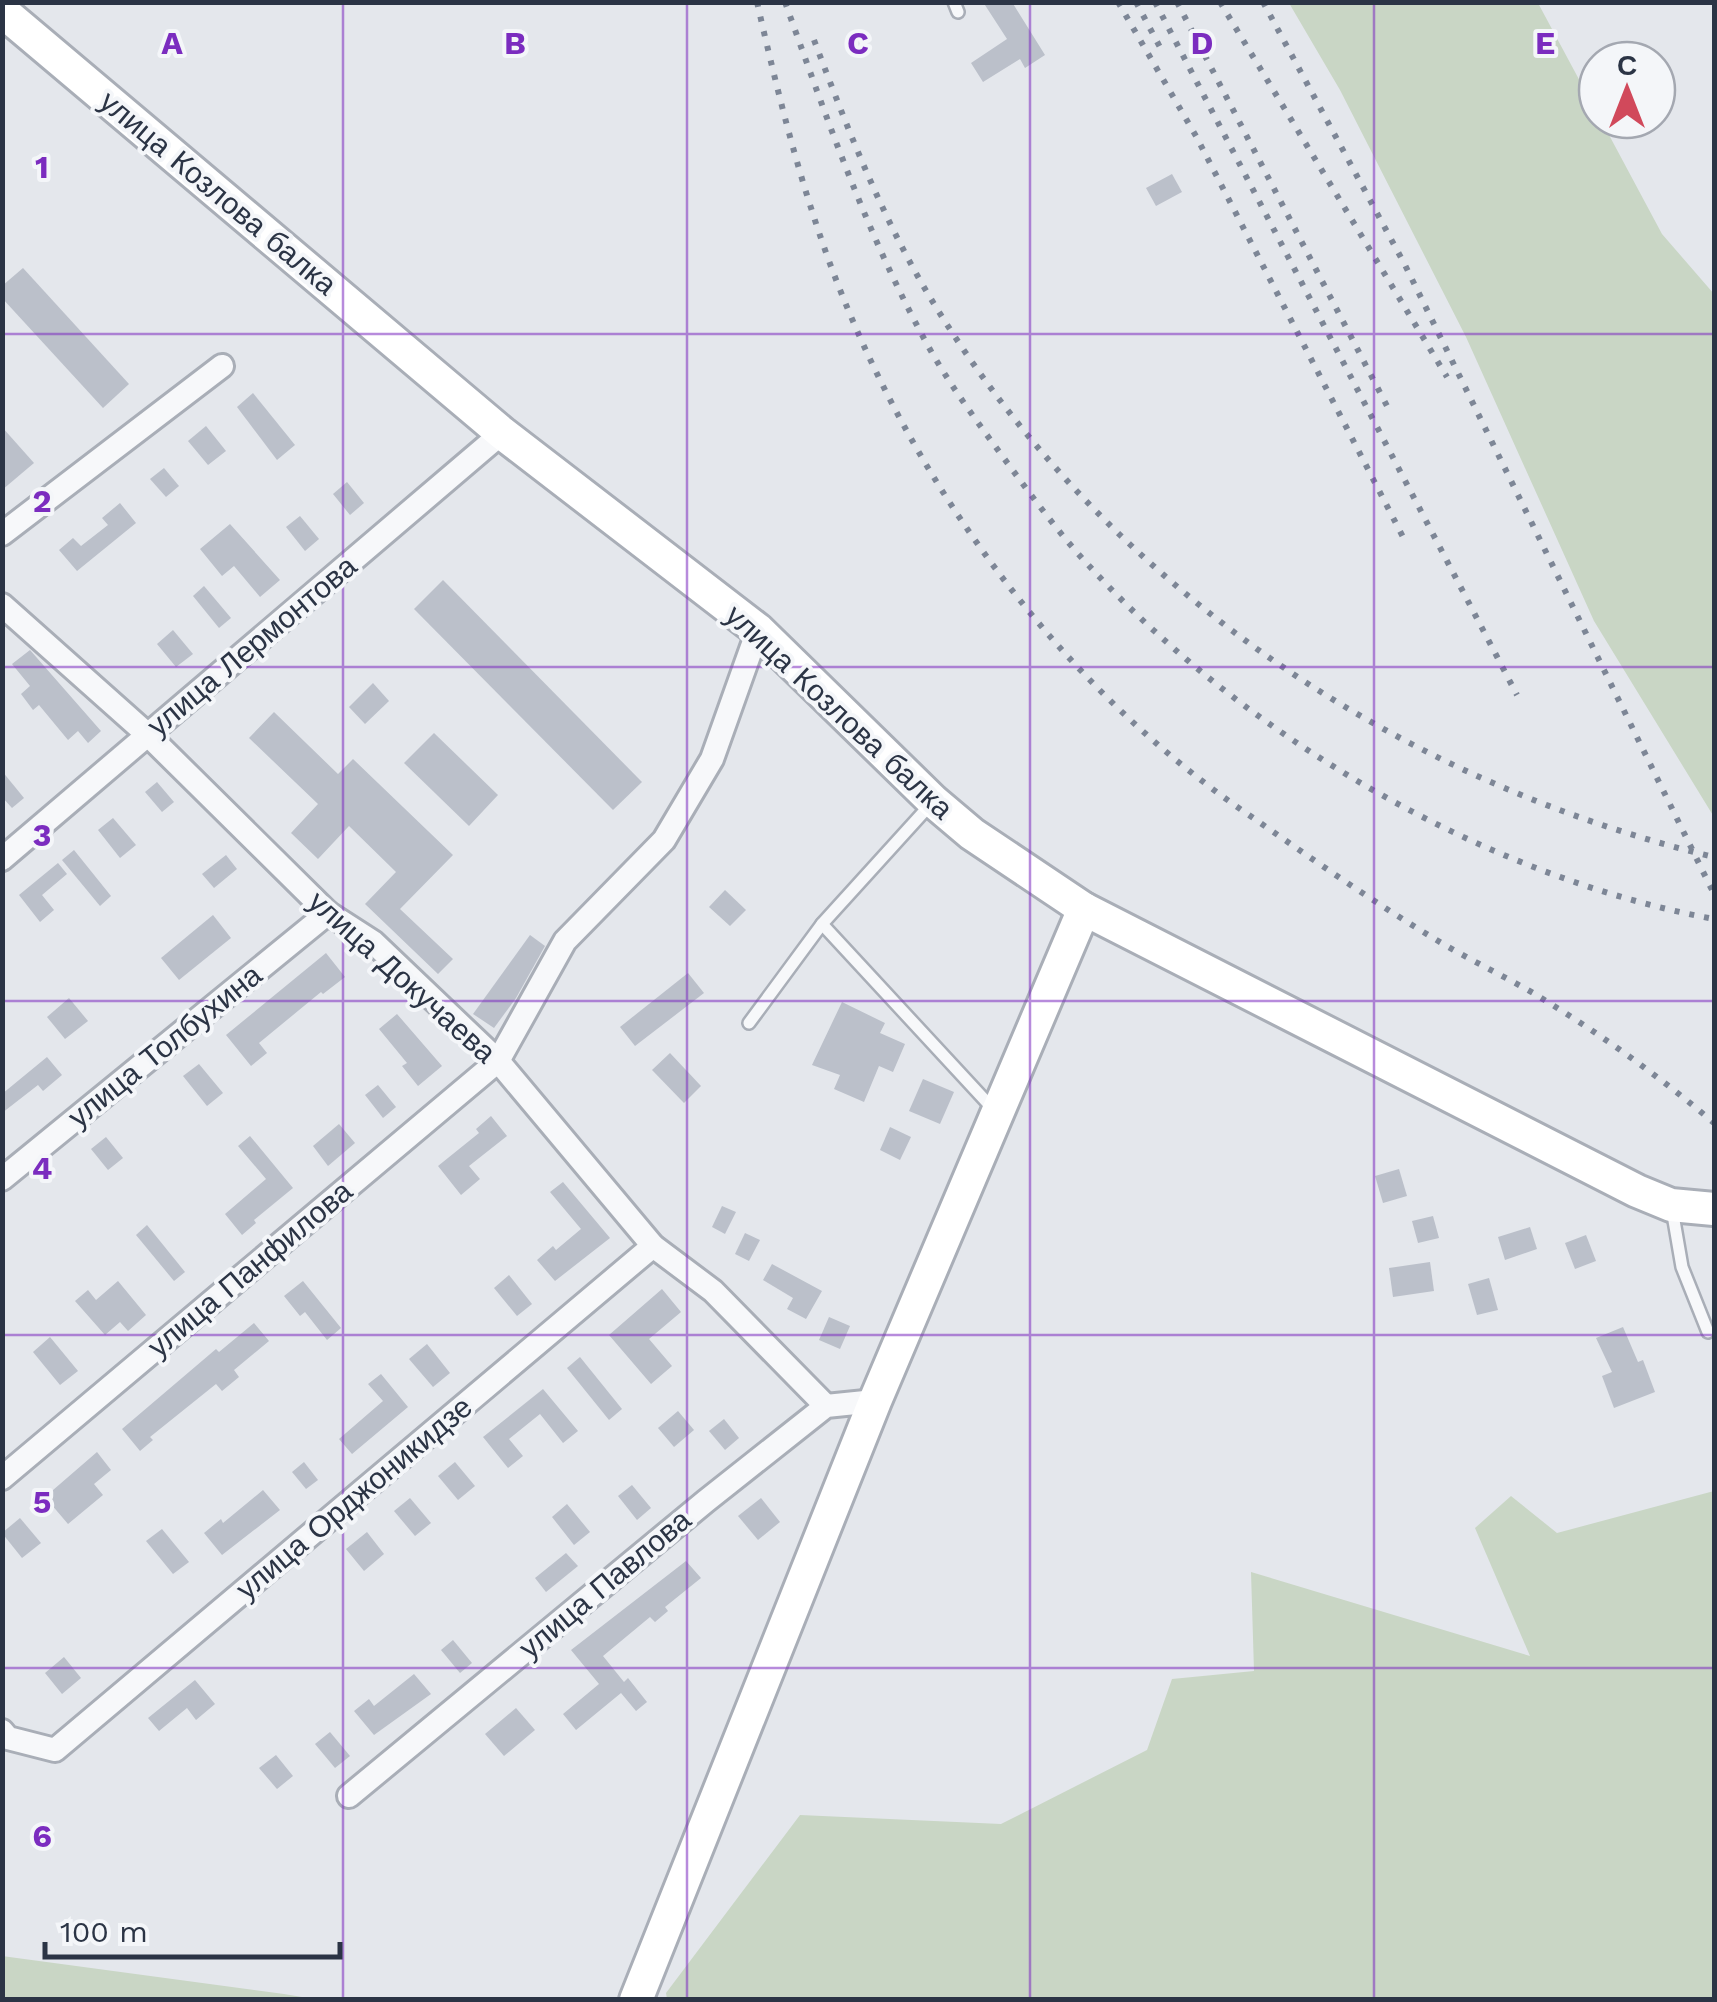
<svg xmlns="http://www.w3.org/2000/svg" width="1717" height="2002" font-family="'Work Sans',sans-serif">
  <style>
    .green { fill: #c9d6c5 }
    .building { fill: #bbc0ca }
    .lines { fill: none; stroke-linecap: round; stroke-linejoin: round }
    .lane-casing { stroke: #a9aeb7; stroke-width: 16 }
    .street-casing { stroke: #a9aeb7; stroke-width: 28 }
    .secondary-casing { stroke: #a9aeb7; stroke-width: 38 }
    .lane { stroke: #f7f8fa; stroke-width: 11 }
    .street { stroke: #f7f8fa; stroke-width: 22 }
    .secondary { stroke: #fff; stroke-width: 32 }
    .rail { stroke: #7d8696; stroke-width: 6; stroke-dasharray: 5 10; stroke-linecap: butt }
    .grid { fill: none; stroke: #7b2cbf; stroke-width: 2.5; stroke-opacity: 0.55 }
    .labels { text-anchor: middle; stroke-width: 8; stroke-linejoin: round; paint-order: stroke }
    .street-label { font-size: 30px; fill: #2b3445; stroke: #f4f6f9 }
    .grid-label { font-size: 32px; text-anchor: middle; font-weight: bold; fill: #7b2cbf; stroke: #f4f6f9; stroke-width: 8; stroke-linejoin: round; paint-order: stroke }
  </style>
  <rect width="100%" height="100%" fill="#e4e7ec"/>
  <g class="green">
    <polygon points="1289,3 1538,3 1597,113 1597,120 1601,120 1662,234 1714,294 1714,817 1594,621 1466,337 1340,90"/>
    <polygon points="1714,1491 1714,1999 667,1999 666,1993 800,1815 1001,1824 1147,1750 1172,1679 1254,1671 1251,1572 1530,1656 1475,1528 1511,1496 1557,1533"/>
    <polygon points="2,1956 284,1994 314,1999 3,1999"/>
  </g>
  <g class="building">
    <polygon points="983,2 1012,2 1045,55 1025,68 1020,59 983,82 971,63 1007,39"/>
    <polygon points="1172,174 1182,192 1156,206 1146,188"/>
    <polygon points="23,268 129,384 103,408 2,298 2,286"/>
    <polygon points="253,393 295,445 277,460 237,407"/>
    <polygon points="206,426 226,451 208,465 188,441"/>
    <polygon points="2,427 34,463 2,490"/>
    <polygon points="164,468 179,486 166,497 150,479"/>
    <polygon points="347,482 364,503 350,515 333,494"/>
    <polygon points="120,503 136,523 77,571 59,550 73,538 81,546 108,525 102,518"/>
    <polygon points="300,516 319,539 305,551 286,527"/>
    <polygon points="230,524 280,580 260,597 234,566 222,576 200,549"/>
    <polygon points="443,580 642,782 613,810 414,609"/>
    <polygon points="204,586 231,618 219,628 193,596"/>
    <polygon points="173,630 193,654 176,667 157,644"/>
    <polygon points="30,650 101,731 88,743 78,731 68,740 39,705 33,710 21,694 30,686 12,664"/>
    <polygon points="373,683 389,701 365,724 349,707"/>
    <polygon points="274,712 338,774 353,759 453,855 400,909 453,959 438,974 365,904 396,872 349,826 318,859 291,833 318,804 249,738"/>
    <polygon points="434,733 498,795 469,826 404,763"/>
    <polygon points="2,771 24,798 12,808 2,797"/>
    <polygon points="157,782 174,802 162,812 145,792"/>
    <polygon points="113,818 136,845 120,858 98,830"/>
    <polygon points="74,850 111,896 100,906 62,860"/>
    <polygon points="226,855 237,869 214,888 202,874"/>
    <polygon points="58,863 67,874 42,895 54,910 40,922 19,895"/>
    <polygon points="725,890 746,910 730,926 709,907"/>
    <polygon points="213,915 231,938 179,980 161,958"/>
    <polygon points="530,935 545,946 516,998 494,1028 473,1014"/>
    <polygon points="326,953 345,977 323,994 321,992 259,1043 267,1053 251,1066 226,1035"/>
    <polygon points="688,973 704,993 635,1046 620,1027"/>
    <polygon points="69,998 88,1021 65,1039 47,1017"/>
    <polygon points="842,1002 885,1023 880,1033 905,1044 893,1072 879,1066 864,1102 834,1089 840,1075 812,1065"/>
    <polygon points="397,1014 442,1066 418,1086 402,1066 407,1063 379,1029"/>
    <polygon points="670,1053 701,1086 684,1103 652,1070"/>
    <polygon points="47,1057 62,1075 43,1091 38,1085 2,1113 2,1094"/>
    <polygon points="199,1064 223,1093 207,1106 183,1076"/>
    <polygon points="923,1079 954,1092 940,1124 909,1111"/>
    <polygon points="378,1085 396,1107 383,1118 365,1095"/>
    <polygon points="491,1116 507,1136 469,1166 480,1179 461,1195 438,1166 479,1133 476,1129"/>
    <polygon points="339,1124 355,1143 328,1166 313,1146"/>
    <polygon points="890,1127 911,1137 900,1160 880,1150"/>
    <polygon points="250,1136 293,1188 254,1220 256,1223 242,1235 225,1214 266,1179 238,1146"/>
    <polygon points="106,1137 123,1158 108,1170 91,1149"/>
    <polygon points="1399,1169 1407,1196 1383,1203 1375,1176"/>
    <polygon points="563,1182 610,1238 555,1281 537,1260 553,1246 556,1250 581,1229 550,1192"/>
    <polygon points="722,1206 736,1212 725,1234 712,1227"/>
    <polygon points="1433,1216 1439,1238 1418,1243 1412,1221"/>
    <polygon points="147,1225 185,1272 174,1281 136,1235"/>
    <polygon points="1530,1227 1537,1249 1505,1260 1498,1237"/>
    <polygon points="745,1233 760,1240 749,1261 735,1254"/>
    <polygon points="1586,1235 1596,1261 1575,1269 1565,1243"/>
    <polygon points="1430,1262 1434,1291 1393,1297 1389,1268"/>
    <polygon points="772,1264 822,1291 806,1319 787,1309 793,1298 763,1280"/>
    <polygon points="509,1275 532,1304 517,1316 494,1288"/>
    <polygon points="1489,1278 1498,1310 1477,1315 1468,1284"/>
    <polygon points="118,1281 146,1315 128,1331 120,1322 105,1335 75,1301 88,1290 96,1300"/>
    <polygon points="303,1281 341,1328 327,1340 305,1312 300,1316 284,1296"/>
    <polygon points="662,1289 681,1312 649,1339 672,1366 651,1384 609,1335"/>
    <polygon points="829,1317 850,1326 840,1349 819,1340"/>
    <polygon points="254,1323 269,1341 234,1370 239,1377 222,1391 216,1384 150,1437 153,1440 140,1451 122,1429 216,1349 219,1352"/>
    <polygon points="1623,1327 1638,1362 1643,1360 1655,1392 1614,1408 1602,1376 1612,1372 1596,1338"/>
    <polygon points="50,1337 78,1371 60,1385 33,1352"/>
    <polygon points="427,1344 450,1373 433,1387 409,1359"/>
    <polygon points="580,1357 622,1409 609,1420 567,1368"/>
    <polygon points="381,1374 408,1407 352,1454 339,1439 383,1401 368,1384"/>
    <polygon points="543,1389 578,1431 563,1443 540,1414 509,1439 523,1456 508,1468 483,1437"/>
    <polygon points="678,1411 694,1430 674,1447 658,1428"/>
    <polygon points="724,1419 739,1438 725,1450 709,1431"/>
    <polygon points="97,1452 111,1470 94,1484 103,1495 68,1524 45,1497"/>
    <polygon points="304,1462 318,1480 306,1489 292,1472"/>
    <polygon points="455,1462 475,1486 458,1500 438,1476"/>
    <polygon points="632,1485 651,1508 637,1520 618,1496"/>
    <polygon points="263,1490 280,1510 222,1555 204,1533 221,1519 223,1523"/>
    <polygon points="410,1498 431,1523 415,1536 394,1511"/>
    <polygon points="761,1498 780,1522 758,1540 738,1516"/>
    <polygon points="567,1504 590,1532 574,1545 552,1517"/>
    <polygon points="20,1518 41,1543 22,1558 2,1533"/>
    <polygon points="162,1529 189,1562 173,1574 146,1541"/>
    <polygon points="367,1532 384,1554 364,1571 346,1549"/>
    <polygon points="566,1553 578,1566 546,1592 535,1578"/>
    <polygon points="686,1561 701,1578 665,1607 668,1611 655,1622 650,1617 603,1656 624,1682 628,1678 647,1702 636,1711 621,1693 576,1730 563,1714 599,1684 571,1650"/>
    <polygon points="453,1640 472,1663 460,1673 441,1650"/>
    <polygon points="64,1657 81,1678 62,1694 45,1673"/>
    <polygon points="414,1674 431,1694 374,1735 354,1711 369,1699 374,1706"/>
    <polygon points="195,1680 215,1704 196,1720 187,1708 159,1731 148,1718"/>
    <polygon points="516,1708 535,1730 504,1756 485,1734"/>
    <polygon points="330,1732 350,1756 335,1768 315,1744"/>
    <polygon points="276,1755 293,1776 277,1789 259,1768"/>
  </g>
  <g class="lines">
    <defs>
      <g id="lane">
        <polyline points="954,2 958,12"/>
        <polyline points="930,805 822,924 995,1111"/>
        <polyline points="749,1023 822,924"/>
        <polyline points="1672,1209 1682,1267 1708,1332"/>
      </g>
      <g id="street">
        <polyline points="2,534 222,366"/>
        <polyline points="2,605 148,735 328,913 373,942 498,1061 653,1246 713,1291 826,1406"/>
        <polyline points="2,859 502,433"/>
        <polyline points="2,1179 328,913"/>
        <polyline points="2,1478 498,1061 565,941 664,840 712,759 758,630"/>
        <polyline points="2,1731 8,1738 55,1750 653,1246"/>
        <polyline points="349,1796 706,1501 826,1406 875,1401"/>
      </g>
      <g id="secondary">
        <polyline points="2,11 502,433 758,630 933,801 972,834 1084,909 1637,1191 1671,1205 1714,1209"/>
        <polyline points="636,2000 875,1401 1084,909"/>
      </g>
    </defs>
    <use href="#lane" class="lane-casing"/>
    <use href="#street" class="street-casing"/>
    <use href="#secondary" class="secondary-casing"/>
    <use href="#lane" class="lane"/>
    <use href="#street" class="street"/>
    <use href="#secondary" class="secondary"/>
    <g class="rail">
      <path d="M 757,2 C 773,72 790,143 812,211 C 886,446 1042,673 1246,813 C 1311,858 1377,905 1445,945 C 1474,962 1504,976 1533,993 C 1596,1031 1658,1075 1714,1123"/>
      <path d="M 785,2 C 827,119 867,235 927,344 C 949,384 976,420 1003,457 C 1031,495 1060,535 1092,569 C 1249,739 1486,877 1714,919"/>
      <polyline points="1118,2 1196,136 1403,537"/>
      <polyline points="1136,2 1162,51"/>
      <polyline points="1155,2 1517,695"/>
      <polyline points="1177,2 1387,406"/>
      <polyline points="1220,2 1447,377"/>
      <polyline points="1263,2 1405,265 1714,894"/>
      <path d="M 814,40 C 845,122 877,205 921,282 C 1091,575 1387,779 1714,857"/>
    </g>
  </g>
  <path class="grid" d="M 343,2 L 343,2000M 687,2 L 687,2000M 1030,2 L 1030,2000M 1374,2 L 1374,2000M 2,334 L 1714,334M 2,667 L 1714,667M 2,1001 L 1714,1001M 2,1335 L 1714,1335M 2,1668 L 1714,1668"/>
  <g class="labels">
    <g class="street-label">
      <text transform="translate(218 193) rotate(40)" y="10">улица Козлова балка</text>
      <text transform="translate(252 646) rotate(-40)" y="10">улица Лермонтова</text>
      <text transform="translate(839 712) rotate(43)" y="10">улица Козлова балка</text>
      <text transform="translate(402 977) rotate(42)" y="10">улица Докучаева</text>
      <text transform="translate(165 1046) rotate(-39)" y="10">улица Толбухина</text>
      <text transform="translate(250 1269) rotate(-40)" y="10">улица Панфилова</text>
      <text transform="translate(354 1498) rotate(-40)" y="10">улица Орджоникидзе</text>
      <text transform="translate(605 1584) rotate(-40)" y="10">улица Павлова</text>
    </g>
  </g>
  <g class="grid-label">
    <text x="172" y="54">A</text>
    <text x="515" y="54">B</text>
    <text x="858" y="54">C</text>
    <text x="1202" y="54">D</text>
    <text x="1545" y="54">E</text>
    <text x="42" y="178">1</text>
    <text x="42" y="512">2</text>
    <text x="42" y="846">3</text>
    <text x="42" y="1179">4</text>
    <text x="42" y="1513">5</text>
    <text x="42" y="1847">6</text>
  </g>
  <rect width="1717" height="2002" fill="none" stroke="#2b3445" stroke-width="10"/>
  <g transform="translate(1627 90)"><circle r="48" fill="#f4f6f9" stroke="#a4a8b1" stroke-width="2.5"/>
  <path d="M0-8L18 38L0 25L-18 38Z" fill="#d1495b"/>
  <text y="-15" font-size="28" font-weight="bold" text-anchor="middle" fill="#2b3445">С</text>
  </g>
  <path d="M45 1942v15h295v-15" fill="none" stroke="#2b3445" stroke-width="5"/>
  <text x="60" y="1942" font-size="30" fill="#2b3445" stroke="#f4f6f9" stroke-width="8" paint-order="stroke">100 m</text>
</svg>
